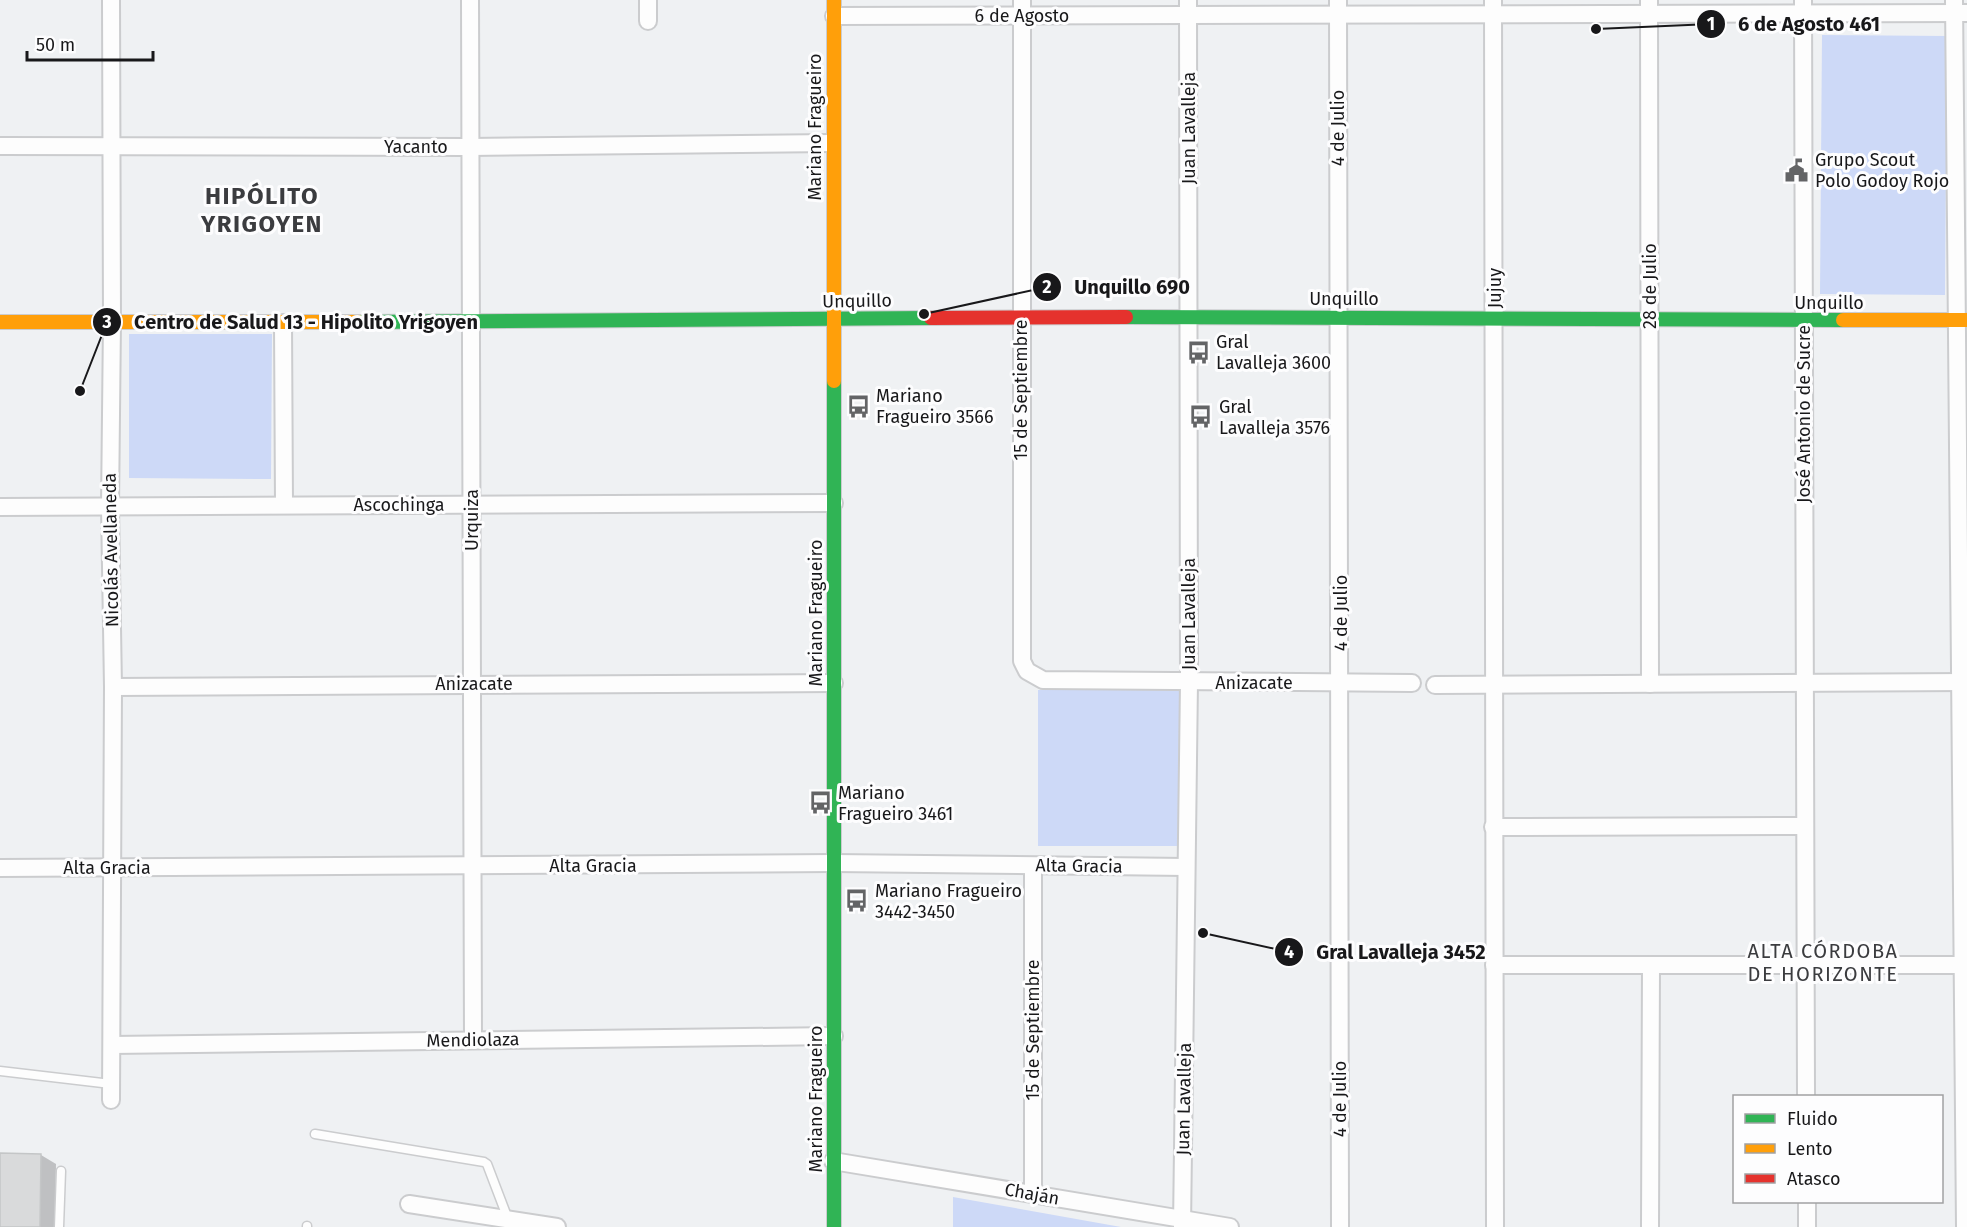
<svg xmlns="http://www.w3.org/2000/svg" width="1967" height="1227" font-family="'Fira Sans',sans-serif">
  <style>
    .green { fill: #cdd9f7 }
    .shadow { fill: #0003 }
    .building { fill: #d9dadb; stroke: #c4c6c7; stroke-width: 1.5 }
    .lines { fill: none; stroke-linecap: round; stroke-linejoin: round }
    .lane-casing { stroke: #cbccce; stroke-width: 11 }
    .street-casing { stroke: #cbccce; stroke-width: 20 }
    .fast-casing { stroke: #cbccce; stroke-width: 16 }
    .slow-casing { stroke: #cbccce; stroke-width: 16 }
    .jam-casing { stroke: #cbccce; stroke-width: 16 }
    .lane { stroke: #fdfdfd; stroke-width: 8 }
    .street { stroke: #fdfdfd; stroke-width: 16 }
    .fast { stroke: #30b455; stroke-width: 14 }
    .slow { stroke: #ff9f0a; stroke-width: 14 }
    .jam { stroke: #e5322d; stroke-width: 14 }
    .labels { text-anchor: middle; stroke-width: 6; stroke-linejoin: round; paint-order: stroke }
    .street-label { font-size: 18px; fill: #18181a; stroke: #fdfdfe }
    .poi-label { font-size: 18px; fill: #18181a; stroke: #fdfdfe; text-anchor: start }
    .neighbourhood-label { font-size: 20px; letter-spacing: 1.5px; fill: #3b3c3f; stroke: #fdfdfe }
    .district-label { font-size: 24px; font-weight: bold; letter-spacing: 1.5px; fill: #3b3c3f; stroke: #fdfdfe }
    .leader { fill: none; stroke: #18181a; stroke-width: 2 }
    .callout-dot { fill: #18181a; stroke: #fdfdfe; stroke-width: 2 }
    .mark-label { font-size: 18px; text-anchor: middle; font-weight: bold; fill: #fff }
    .callout-label { font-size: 20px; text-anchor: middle; font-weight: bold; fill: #18181a; stroke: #fdfdfe; stroke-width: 6; stroke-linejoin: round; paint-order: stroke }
  </style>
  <rect width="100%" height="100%" fill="#eff1f3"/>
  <g class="green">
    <polygon points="1822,35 1947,36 1945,295 1820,294"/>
    <polygon points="129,334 272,334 271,479 129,478"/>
    <polygon points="1038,690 1182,690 1183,846 1038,846"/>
    <polygon points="953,1197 1121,1227 953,1227"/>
  </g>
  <polygon class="shadow" points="0,1155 41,1155 56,1164 55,1227 0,1227"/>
  <polygon class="building" points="0,1153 41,1154 40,1227 0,1227"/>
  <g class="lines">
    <defs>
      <g id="lane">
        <polyline points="0,1071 111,1084"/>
        <polyline points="315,1134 484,1162 487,1164 508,1219"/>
        <polyline points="59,1227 61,1171"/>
        <polyline points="307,1227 307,1226"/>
      </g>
      <g id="street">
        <polyline points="470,0 473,1040"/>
        <polyline points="648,0 648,21"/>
        <polyline points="1022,0 1022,661 1027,671 1043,680 1412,683"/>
        <polyline points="1338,0 1340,1227"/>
        <polyline points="1493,0 1495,1227"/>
        <polyline points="1649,0 1650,684"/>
        <polyline points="1803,0 1806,1096"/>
        <polyline points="1954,0 1965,1227"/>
        <polyline points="834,16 1967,13"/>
        <polyline points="0,146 470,147 832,143"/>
        <polyline points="283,323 284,505"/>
        <polyline points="0,507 834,503"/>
        <polyline points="1435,685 1967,682"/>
        <polyline points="113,687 834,683"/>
        <polyline points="1493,827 1805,826"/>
        <polyline points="1033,866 1033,1194"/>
        <polyline points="0,868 834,863 1186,867"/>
        <polyline points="1494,965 1967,965"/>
        <polyline points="112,1045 834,1036"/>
        <polyline points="111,1100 113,687 110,507 112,321 111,0"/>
        <polyline points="833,1161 1230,1227"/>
        <polyline points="1807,1202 1807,1227"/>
        <polyline points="409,1204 557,1227"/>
        <polyline points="1182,1227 1189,682 1188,0"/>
        <polyline points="1650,1227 1651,965"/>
      </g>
      <g id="fast">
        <polyline points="1126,317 1843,320"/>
        <polyline points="358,322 931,318"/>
        <polyline points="834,381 834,1227"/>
      </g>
      <g id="slow">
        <polyline points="834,0 834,381"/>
        <polyline points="1843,320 1967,320"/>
        <polyline points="0,322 358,322"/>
      </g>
      <polyline id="jam" points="931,318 1126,317"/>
    </defs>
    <use href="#lane" class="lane-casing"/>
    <use href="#street" class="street-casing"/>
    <use href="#fast" class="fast-casing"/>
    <use href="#slow" class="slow-casing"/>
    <use href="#jam" class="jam-casing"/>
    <use href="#lane" class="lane"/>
    <use href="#street" class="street"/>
    <use href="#fast" class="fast"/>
    <use href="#slow" class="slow"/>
    <use href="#jam" class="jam"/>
  </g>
  <defs>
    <symbol id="civic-bare" viewBox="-9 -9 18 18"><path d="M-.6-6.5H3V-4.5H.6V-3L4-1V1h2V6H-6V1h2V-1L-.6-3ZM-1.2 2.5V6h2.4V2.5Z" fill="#636466" stroke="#fdfdfe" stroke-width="2.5" paint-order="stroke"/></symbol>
    <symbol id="bus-bare" viewBox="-9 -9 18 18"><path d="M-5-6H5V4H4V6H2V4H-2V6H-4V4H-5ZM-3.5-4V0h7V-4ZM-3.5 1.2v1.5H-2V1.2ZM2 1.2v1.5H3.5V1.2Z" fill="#636466" stroke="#fdfdfe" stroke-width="2.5" paint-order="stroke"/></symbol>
  </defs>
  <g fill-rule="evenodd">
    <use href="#civic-bare" x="1780" y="154" width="33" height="33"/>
    <use href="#bus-bare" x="1182" y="336" width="33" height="33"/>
    <use href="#bus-bare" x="842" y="390" width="33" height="33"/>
    <use href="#bus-bare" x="1184" y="400" width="33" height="33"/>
    <use href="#bus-bare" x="804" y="786" width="33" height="33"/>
    <use href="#bus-bare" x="840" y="884" width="33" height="33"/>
  </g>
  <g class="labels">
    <g class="street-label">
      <text x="1022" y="22">6 de Agosto</text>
      <text transform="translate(815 127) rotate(-90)" y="6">Mariano Fragueiro</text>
      <text transform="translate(1189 128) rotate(-90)" y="6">Juan Lavalleja</text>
      <text transform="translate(1338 128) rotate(-90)" y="6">4 de Julio</text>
      <text x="416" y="153">Yacanto</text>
      <text transform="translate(1650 286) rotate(-90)" y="6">28 de Julio</text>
      <text transform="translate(1495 288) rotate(-90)" y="6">Jujuy</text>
      <text x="1344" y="305">Unquillo</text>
      <text transform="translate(857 301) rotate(-1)" y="6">Unquillo</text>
      <text x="1829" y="309">Unquillo</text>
      <text transform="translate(1021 390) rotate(-90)" y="6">15 de Septiembre</text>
      <text transform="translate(1804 414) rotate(-90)" y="6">José Antonio de Sucre</text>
      <text x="399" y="511">Ascochinga</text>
      <text transform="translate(472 520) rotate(-90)" y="6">Urquiza</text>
      <text transform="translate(111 550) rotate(-91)" y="6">Nicolás Avellaneda</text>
      <text transform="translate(816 613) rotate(-90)" y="6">Mariano Fragueiro</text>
      <text transform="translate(1341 613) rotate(-90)" y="6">4 de Julio</text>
      <text transform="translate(1189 614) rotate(-90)" y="6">Juan Lavalleja</text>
      <text x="1254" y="689">Anizacate</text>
      <text x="474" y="690">Anizacate</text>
      <text x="593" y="872">Alta Gracia</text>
      <text transform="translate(1079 866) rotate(1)" y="6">Alta Gracia</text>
      <text x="107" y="874">Alta Gracia</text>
      <text transform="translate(1033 1030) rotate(-90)" y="6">15 de Septiembre</text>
      <text transform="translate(473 1040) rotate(-1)" y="6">Mendiolaza</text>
      <text transform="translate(816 1099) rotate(-90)" y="6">Mariano Fragueiro</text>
      <text transform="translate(1184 1099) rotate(-89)" y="6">Juan Lavalleja</text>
      <text transform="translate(1340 1099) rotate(-90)" y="6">4 de Julio</text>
      <text transform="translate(1032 1194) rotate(10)" y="6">Chaján</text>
    </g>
    <g class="poi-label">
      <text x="1815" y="166">Grupo Scout<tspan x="1815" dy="21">Polo Godoy Rojo</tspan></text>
      <text x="1216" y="348">Gral<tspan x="1216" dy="21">Lavalleja 3600</tspan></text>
      <text x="876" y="402">Mariano<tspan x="876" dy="21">Fragueiro 3566</tspan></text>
      <text x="1219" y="413">Gral<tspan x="1219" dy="21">Lavalleja 3576</tspan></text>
      <text x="838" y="799">Mariano<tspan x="838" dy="21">Fragueiro 3461</tspan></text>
      <text x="875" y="897">Mariano Fragueiro<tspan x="875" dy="21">3442-3450</tspan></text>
    </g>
    <g class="neighbourhood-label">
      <text x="1823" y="958">ALTA CÓRDOBA<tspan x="1823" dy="23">DE HORIZONTE</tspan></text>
    </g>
    <g class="district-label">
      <text x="262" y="204">HIPÓLITO<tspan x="262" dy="28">YRIGOYEN</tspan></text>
    </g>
  </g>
  <path class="leader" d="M1596 29L1711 24M924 314L1047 287M80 391L107 322M1203 933L1289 952"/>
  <g class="callout-dot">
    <circle cx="1596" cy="29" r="6"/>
    <circle cx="924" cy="314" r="6"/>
    <circle cx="80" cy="391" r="6"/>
    <circle cx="1203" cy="933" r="6"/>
    <circle cx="1711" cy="24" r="15"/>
    <circle cx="1047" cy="287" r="15"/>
    <circle cx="107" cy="322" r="15"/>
    <circle cx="1289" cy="952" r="15"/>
  </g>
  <g class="mark-label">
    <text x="1711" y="30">1</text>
    <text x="1047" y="293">2</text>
    <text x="107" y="328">3</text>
    <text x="1289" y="958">4</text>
  </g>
  <g class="callout-label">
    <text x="1809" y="31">6 de Agosto 461</text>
    <text x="1132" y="294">Unquillo 690</text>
    <text x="306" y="329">Centro de Salud 13 - Hipolito Yrigoyen</text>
    <text x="1401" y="959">Gral Lavalleja 3452</text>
  </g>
  <rect x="1733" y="1095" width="210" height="108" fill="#fdfdfe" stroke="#a1a1a3" stroke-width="1.5"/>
  <rect x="1745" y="1114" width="30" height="9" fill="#30b455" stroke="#a1a1a3" stroke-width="1.5"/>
  <text x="1787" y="1125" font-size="18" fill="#18181a">Fluido</text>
  <rect x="1745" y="1144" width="30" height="9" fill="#ff9f0a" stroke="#a1a1a3" stroke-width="1.5"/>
  <text x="1787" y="1155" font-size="18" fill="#18181a">Lento</text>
  <rect x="1745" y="1174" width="30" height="9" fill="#e5322d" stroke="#a1a1a3" stroke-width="1.5"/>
  <text x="1787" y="1185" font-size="18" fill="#18181a">Atasco</text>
  <path d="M27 51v9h126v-9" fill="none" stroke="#18181a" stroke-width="3"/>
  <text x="36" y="51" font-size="18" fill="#18181a" stroke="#fdfdfe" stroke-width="4.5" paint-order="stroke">50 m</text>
</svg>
